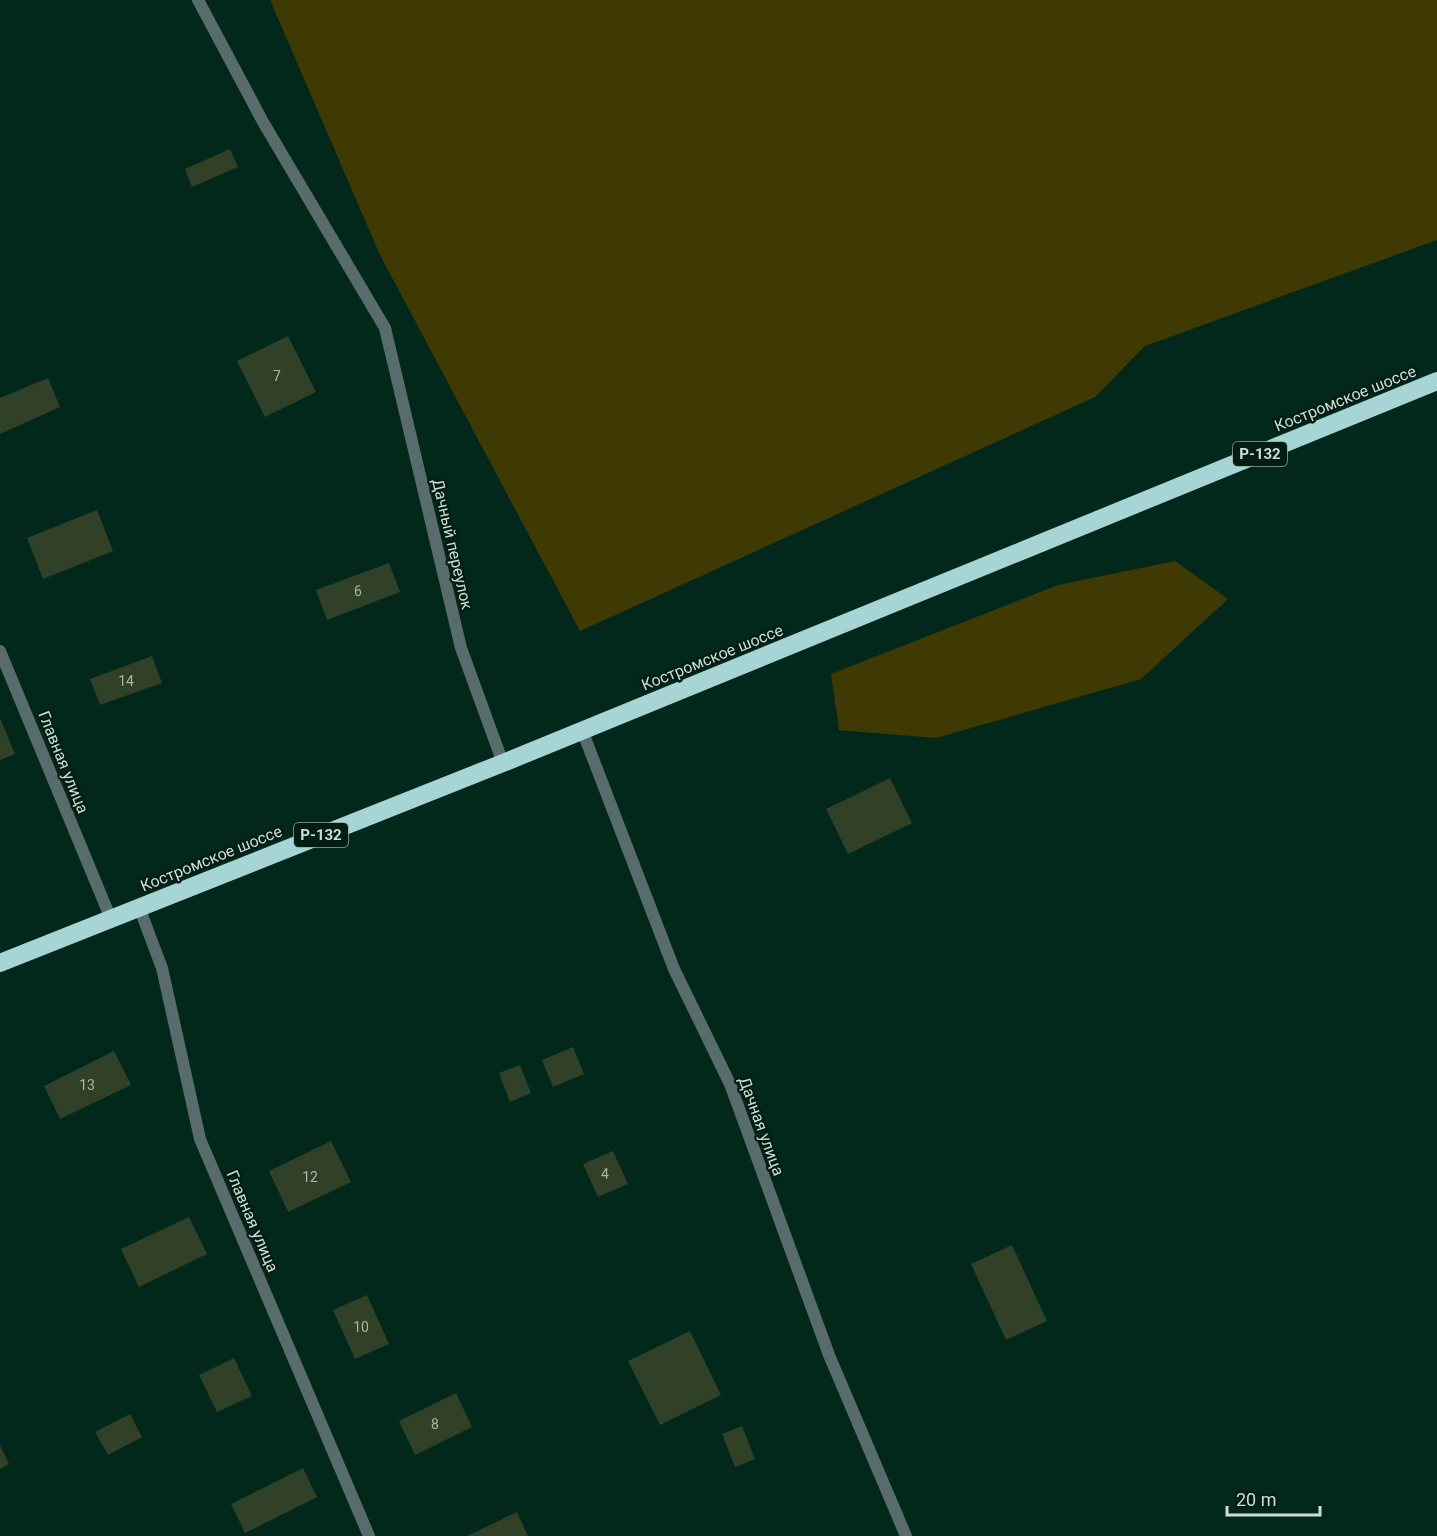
<svg xmlns="http://www.w3.org/2000/svg" width="1437" height="1536" viewBox="0 0 1437 1536" font-family="Roboto,sans-serif">
	<style>
		.green { fill: #3f3a03 }
		.building { fill: #304127 }
		.lines { fill: none; stroke-linecap: round; stroke-linejoin: round }
		.lane { stroke: #596c6c; stroke-width: 12 }
		.street { stroke: #596c6c; stroke-width: 12 }
		.highway { stroke: #a7d5d6; stroke-width: 18 }
		.labels { text-anchor: middle; stroke-width: 4.5; stroke-linejoin: round; paint-order: stroke }
		.number-label { font-size: 14px; fill: #a5b8aa }
		.shield { fill: #031d14; stroke: #90a59c; stroke-width: 1.5 }
		.shield-label { font-size: 15px; font-weight: bold; fill: #ccdfd6 }
		.street-label { font-size: 16px; fill: #ccdfd6; stroke: #031d14 }
	</style>
	<rect width="100%" height="100%" fill="#02281c"/>
	<path class="green" d="M270,0h1167v240l-292,106 -50,51 -515,234 -200,-376z
		M1175,561l53,38 -87,80 -205,59 -97,-8 -8,-56 227,-89z"/>
	<path class="building" d="M230,149l8,18 -46,20 -7,-18z
		M288,336l28,56 -51,25 -28,-56z
		M48,378l12,29 -60,27v-36z
		M97,510l16,41 -70,28 -16,-41z
		M389,563l11,29 -73,28 -11,-30z
		M152,656l10,27 -62,22 -10,-26z
		M0,718l15,36 -15,6z
		M890,778l22,45 -64,31 -22,-45z
		M573,1047l11,27 -31,13 -11,-27z
		M114,1051l17,34 -71,34 -16,-33z
		M520,1065l11,28 -21,9 -11,-29z
		M331,1141l20,41 -63,30 -19,-41z
		M613,1151l15,33 -30,13 -15,-33z
		M189,1217l18,37 -68,33 -18,-38z
		M1012,1245l35,76 -41,19 -35,-76z
		M367,1295l22,49 -34,15 -22,-49z
		M690,1331l31,64 -61,30 -32,-64z
		M234,1358l18,38 -35,16 -18,-37z
		M456,1393l16,34 -57,28 -16,-34z
		M130,1414l12,23 -34,18 -13,-23z
		M742,1426l13,33 -20,8 -13,-33z
		M0,1445l9,19 -9,5z
		M303,1468l14,29 -72,36 -14,-29z
		M517,1512l11,24h-61z"/>
	<g class="lines">
		<path class="lane" d="M198,0l65,122 122,206"/>
		<path class="street" d="M385,328l76,320 42,115
			M0,651l111,268
			M582,730l92,239 56,115 99,271 77,181
			M139,907l23,61 38,171 169,397"/>
		<path class="highway" d="M0,963l503,-200 934,-382"/>
	</g>
	<g class="labels">
		<g class="number-label">
			<text x="277" y="381">7</text>
			<text x="358" y="596">6</text>
			<text x="126" y="686">14</text>
			<text x="87" y="1090">13</text>
			<text x="605" y="1179">4</text>
			<text x="310" y="1182">12</text>
			<text x="361" y="1332">10</text>
			<text x="435" y="1429">8</text>
		</g>
		<g class="shield">
			<rect x="1233" y="442" width="54" height="24" rx="4.5"/>
			<rect x="294" y="823" width="54" height="24" rx="4.5"/>
		</g>
		<g class="shield-label">
			<text x="1260" y="459">Р-132</text>
			<text x="321" y="840">Р-132</text>
		</g>
		<g class="street-label">
			<text transform="translate(1345 398) rotate(-22)" y="6">Костромское шоссе</text>
			<text transform="translate(453 544) rotate(77)" y="6">Дачный переулок</text>
			<text transform="translate(712 657) rotate(-22)" y="6">Костромское шоссе</text>
			<text transform="translate(64 762) rotate(68)" y="6">Главная улица</text>
			<text transform="translate(211 858) rotate(-22)" y="6">Костромское шоссе</text>
			<text transform="translate(762 1126) rotate(70)" y="6">Дачная улица</text>
			<text transform="translate(253 1221) rotate(67)" y="6">Главная улица</text>
		</g>
	</g>
	<path d="M1227 1506v9h93v-9" fill="none" stroke="#ccdfd6" stroke-width="3"/>
	<text x="1236" y="1506" font-size="18" fill="#ccdfd6" stroke="#031d14" stroke-width="4.5" paint-order="stroke">20 m</text>
</svg>
